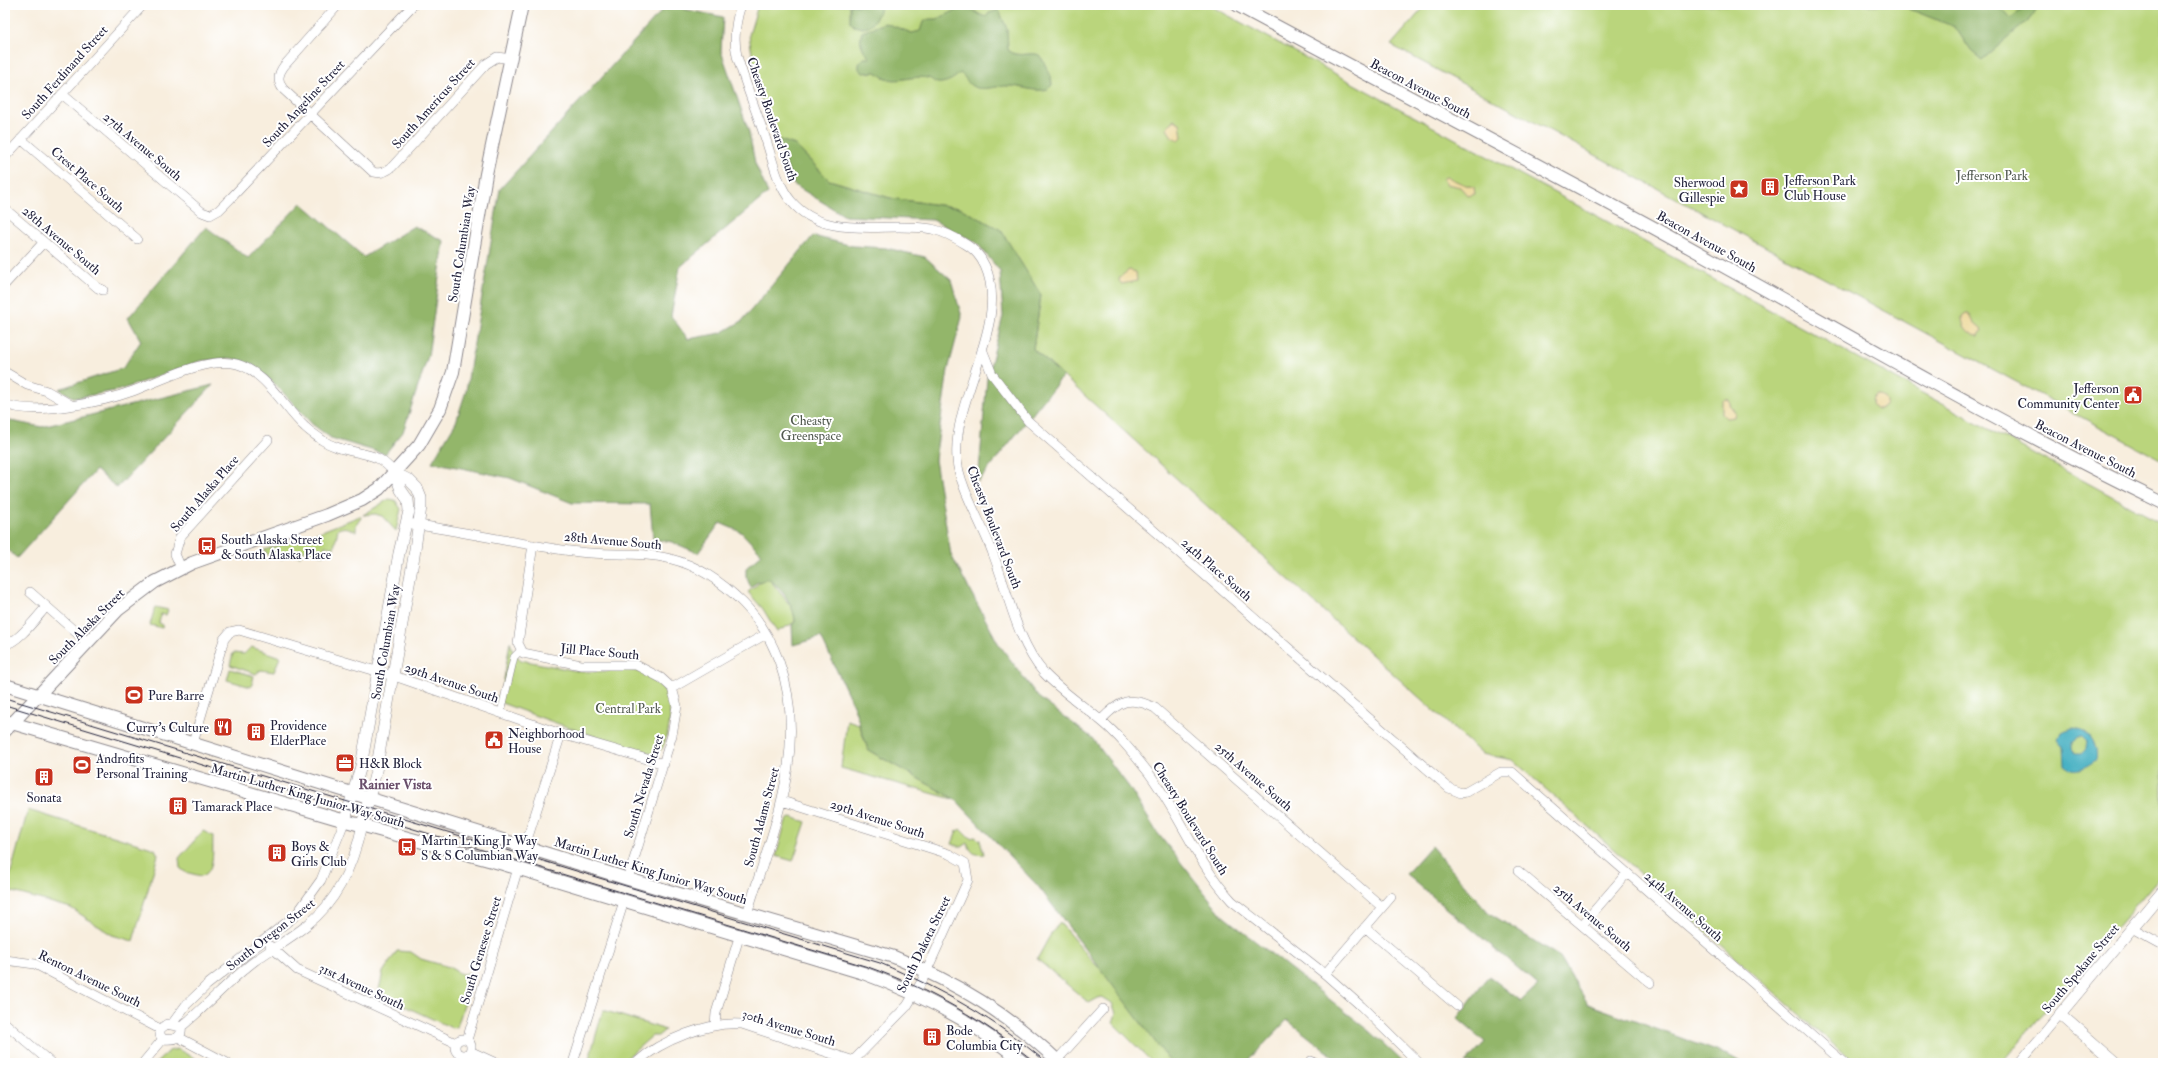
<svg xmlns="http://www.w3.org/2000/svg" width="2168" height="1068" viewBox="0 0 2168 1068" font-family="'IM FELL Double Pica',serif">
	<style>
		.green { fill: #bad57b; stroke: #6e7c5b }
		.forest { fill: #93b66b; stroke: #5a6c53 }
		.sand { fill: #eeda9e; stroke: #887e6c }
		.water { fill: #42afc1; stroke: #32687e; fill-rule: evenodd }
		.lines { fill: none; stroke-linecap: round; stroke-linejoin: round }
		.pedestrian-casing { stroke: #8d888c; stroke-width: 8 }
		.minor-casing { stroke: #8d888c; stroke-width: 10 }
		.tertiary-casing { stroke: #8d888c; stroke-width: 12 }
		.secondary-casing { stroke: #8d888c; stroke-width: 14 }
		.pedestrian { stroke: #fff; stroke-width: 7 }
		.minor { stroke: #fff; stroke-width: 9 }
		.tertiary { stroke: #fff; stroke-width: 11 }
		.secondary { stroke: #fff; stroke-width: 12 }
		.tram { stroke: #22223b; stroke-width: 1 }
		.labels { text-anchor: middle; stroke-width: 4; stroke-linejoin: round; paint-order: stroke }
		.street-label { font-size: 13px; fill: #22223b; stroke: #fff }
		.park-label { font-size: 13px; fill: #50584e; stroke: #fff }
		.poi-label { font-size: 13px; fill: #22223b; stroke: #fff; text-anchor: start }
		.neighbourhood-label { font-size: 14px; font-weight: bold; fill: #694e6a; stroke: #fff }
	</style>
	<rect width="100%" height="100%" fill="#fff"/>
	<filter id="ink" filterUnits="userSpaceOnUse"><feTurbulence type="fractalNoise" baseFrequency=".025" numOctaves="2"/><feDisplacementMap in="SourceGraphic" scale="8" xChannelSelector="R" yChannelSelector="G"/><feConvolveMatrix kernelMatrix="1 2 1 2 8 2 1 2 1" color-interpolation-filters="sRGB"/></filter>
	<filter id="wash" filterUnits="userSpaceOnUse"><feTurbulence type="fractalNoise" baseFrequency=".012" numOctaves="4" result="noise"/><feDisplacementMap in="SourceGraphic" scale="16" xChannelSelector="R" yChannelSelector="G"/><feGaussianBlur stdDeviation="0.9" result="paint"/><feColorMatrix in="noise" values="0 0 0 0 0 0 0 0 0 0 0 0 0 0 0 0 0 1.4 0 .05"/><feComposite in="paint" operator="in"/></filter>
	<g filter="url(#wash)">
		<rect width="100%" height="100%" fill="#f8eede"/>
		<path class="green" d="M758,5h451l954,519v349l-162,190h-147l-341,-303 -31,-6 -449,-405 8,-54 -81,-87 -70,-10 -61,-18 -34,-35 -18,-6 -19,-48 -9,-56z
			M1426,5h737v456l-772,-416z
			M389,499l6,1 6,9 -5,22 -14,-15 -7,-2 -12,1z
			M360,516l1,2 -5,7v7c-6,-4 -11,-6 -18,-3l-4,19 -9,-2 -2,9 -20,-5 -3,6 -14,-4 -4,7 -14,-4 -4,-5 48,-15z
			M764,579l6,1 20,25 4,6 1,11 -18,10 -14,-23 -15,-17z
			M155,607l13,3 -2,5 -5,-1 -2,9 4,2 -1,3 -12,-3z
			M510,642l3,10 8,8 61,12 26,-1 4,-3 14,-1c4,5 11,3 17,5 33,13 31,50 19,77l-9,5c-55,-15 -109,-35 -162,-55l8,-3 3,-5z
			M251,647l29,10 -6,15 -13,-2 -5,4 -26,-9 3,-12 11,1z
			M230,669l24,7 -3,11 -24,-7z
			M847,720l12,4 9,26 88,50 -115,-32z
			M28,810l127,39 3,6 -25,86 -21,-6 -41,-27 -65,-18z
			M791,817l15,5 -13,39 -17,-5 10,-35z
			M961,829l9,9 5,-1 5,3 4,14c-9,2 -14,-2 -16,-11l-6,4 -10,-3 5,-13z
			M203,831l10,5c-1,12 3,37 -12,40l-16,-4 -5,-4 -1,-10z
			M1060,923l33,39 45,43 45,58h-30l-40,-40 3,-10 -4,-10 -8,-5 -4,-1 -11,6 -52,-44c8,-13 12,-25 23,-36z
			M397,951l14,1 10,7 28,8 12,7h13l-17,53 -5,1 -74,-34 5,-22z
			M603,1010l57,18 5,2 -7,6h-6l-31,27h-33z
			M177,1049l27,14h-48l13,-12z"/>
		<path class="forest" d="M667,5h15l1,4 40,8 -2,34 28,81 6,31 13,30 -88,74 -9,49 17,23 33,-6 21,-12 71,-85 40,10 33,2 39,9 26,23 11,37 -14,53 -13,90 16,95 47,88 40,54 54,41 37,49 27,44 67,85 147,115 34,32h-62l-55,-43 -41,43h-75l-133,-177 -82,-86 -88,-50 -14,-43 -33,-70 -28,8 -1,-20 3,-3c0,-15 -14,-35 -27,-43l-12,4 -5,5 -5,-12v-8l16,-14 -21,-22 -21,-9 -22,30 -26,-11 -19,-3 -3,-35 -78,-1 -62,-25 -78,-16 24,-40 10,-31 34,-202z
			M850,5h32c-5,10 -7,21 -19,23l-9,-2 -4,-4z
			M1903,5h96l12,13 17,-13h11l-8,13 -49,42 -11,-9 -16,-24 -46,-18z
			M963,7c10,0 14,8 23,10l3,-4 10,-3 8,19 1,21c11,9 20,1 32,5l11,21 1,9 -4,4c-14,4 -25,-3 -39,-3 -11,-1 -27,6 -37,0 -5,-3 -6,-9 -12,-13 -5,5 -11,9 -19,10 -7,1 -8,-4 -13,-5 -21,-4 -34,10 -52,-6l-13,1 -4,-4v-5l4,-6h7c-7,-8 -12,-15 -8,-26l23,-9 27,10 8,-2 3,-9 6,-3h8z
			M777,139l18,6 34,35 61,18 70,10 41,22 40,65 -8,54 30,27 -85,106 9,-103 16,-63 -3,-45 -24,-29 -43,-22 -88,-4 -52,-32z
			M301,203l63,54 50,-31 30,15 -16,115 -25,76 -18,22 -54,-16 -19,-14 -35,-38 -20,-17 -14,-8 -13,-3 -30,3 -80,29 -45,8 -16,-9 64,-21 18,-27 -13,-23 78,-91 42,31z
			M213,385l-96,103 -21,-18 -79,88 -12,-10v-128l37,7z
			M1431,846l58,67 71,44 28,47 142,52 12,7h-277l20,-21 -28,-24 32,-42 32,25 17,-16 -132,-111z"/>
		<path class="sand" d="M1174,120l6,3 2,14 -3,3 -7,-3 -5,-8 1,-4z
			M1447,176c3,3 22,11 27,11l1,7 -7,2 -8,-9 -14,-3 -3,-5z
			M1129,270l7,2 1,9 -15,3 -3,-3 1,-4z
			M1969,313l5,10 8,7 -3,6c-9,0 -18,-10 -17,-20l4,-3z
			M1872 402a7 7 0 1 1 14 0a7 7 0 1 1-14 0Z
			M1725,399l4,1 2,7 4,5 -1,5 -8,1 -4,-4v-12z"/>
		<path class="water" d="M2072,728c16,0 27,16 24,32 -10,6 -19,15 -31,5l-1,-19 -6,-7 3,-7zM2077,736h5l5,5 -1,8 -4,4h-6l-4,-4v-6z"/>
	</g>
	<g filter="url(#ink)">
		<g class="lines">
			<defs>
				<path id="pedestrian" d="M501,712l13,-55 7,-7"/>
				<path id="minor" d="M338,5l-54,61c-6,8 -7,15 -1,23l90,83c8,2 13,0 19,-5l94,-103 11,-7 14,2
					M741,5c-6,18 -8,33 -4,51 8,27 18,52 27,78 8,22 12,49 27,67 34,41 95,20 141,28 13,3 24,9 35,16 8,5 14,12 18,21 26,57 -33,131 -28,193 1,25 26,67 35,92 16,40 24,89 52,122 16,17 37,31 55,46 19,15 34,34 49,53 31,41 49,91 84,129l93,73 36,32 58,57
					M62,94l140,118 8,3 9,-5 12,-12 182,-193
					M21,139l116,100
					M5,157l138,-152
					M5,209l93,79 5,2
					M5,284l38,-41
					M982,349l10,25 36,47 421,367 12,5 5,-1 35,-20h11l332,291
					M5,372l22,13 20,6 24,14
					M5,404c29,12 98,-2 128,-13 27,-10 74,-35 104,-27 29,8 47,44 68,63 5,5 12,9 17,13 16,11 37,11 55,18 7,3 13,10 18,15
					M407,523c58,9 115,22 172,29 31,4 62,-1 92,7 29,7 52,24 72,44 16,16 28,37 36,58 31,87 -7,170 -32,253
					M533,545l-15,98 5,10 58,12h55l25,13 11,10
					M181,568l-6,-14 5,-17 88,-97
					M30,592l57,50
					M5,644c12,0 32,-27 41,-37
					M1101,720c18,-19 29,-25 54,-12l227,199
					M193,743l31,-104 6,-7 9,-2 164,49 158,55 103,30
					M782,801l167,53 16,9 3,17 -46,101 -15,25 -56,57
					M525,846l36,-112
					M1518,871l132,112
					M628,879l44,-144 5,-29 -5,-18 94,-54
					M1582,925l45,-52
					M1365,927l92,79
					M2132,928l31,17
					M270,946l27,24 159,73
					M5,960l30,4 125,65
					M1325,974l66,-77
					M5,1023l46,40
					M167,1024l14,3c2,12 -8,13 -18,12l-3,-4v-6z
					M172,1024l14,-19 21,-20 89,-70 25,-35 24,-60
					M715,1025l1,-12 24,-79
					M181,1027c26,-21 48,-47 75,-67 17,-12 35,-22 51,-35 31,-24 47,-62 55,-100
					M178,1037l49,26
					M455 1047a8 8 0 1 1 16 0a8 8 0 1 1-16 0Z
					M467,1040l51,-172
					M470,1051l26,12
					M1057,1060l46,-51
					M1311,1061l3,2
					M143,1063l20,-24
					M573,1063l51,-162
					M636,1063c25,-23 74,-42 106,-39l112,37
					M2019,1063l41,-49"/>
				<path id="tertiary" d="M345,820l16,-54 38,-213 10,-42 -1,-11 -7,-10 -6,-17
					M362,825l14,-54 38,-215 7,-49v-9l-4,-10 -8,-8 -14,-7
					M2116,1063l-56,-49 103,-123"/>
				<path id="secondary" d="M1237,5c139,75 280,148 419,224 168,92 334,190 507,274
					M5,685l623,194 266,78c65,27 114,57 166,106
					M5,721l330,97 168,46 360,109c58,21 113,50 161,90
					M5,731l113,-121 37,-28 37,-19 135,-48 35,-15 17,-11 40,-44 21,-36 13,-37 33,-198 36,-169"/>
			</defs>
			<use href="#pedestrian" class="pedestrian-casing"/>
			<use href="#minor" class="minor-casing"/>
			<use href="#tertiary" class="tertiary-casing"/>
			<use href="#secondary" class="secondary-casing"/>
			<use href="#pedestrian" class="pedestrian"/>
			<use href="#minor" class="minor"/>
			<use href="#tertiary" class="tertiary"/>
			<use href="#secondary" class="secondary"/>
			<path class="tram" d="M5,698l875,265c61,26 117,57 167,100
				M5,705l863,262c62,22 117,54 168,96"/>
		</g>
	</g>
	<defs>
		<symbol id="building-square" viewBox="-11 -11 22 22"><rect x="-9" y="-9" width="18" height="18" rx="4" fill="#c8321e" stroke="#fff"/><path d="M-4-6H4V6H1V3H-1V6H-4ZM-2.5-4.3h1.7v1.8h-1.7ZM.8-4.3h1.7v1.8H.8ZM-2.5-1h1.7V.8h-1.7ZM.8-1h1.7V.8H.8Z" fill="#fff"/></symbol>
		<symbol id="sight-square" viewBox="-11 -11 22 22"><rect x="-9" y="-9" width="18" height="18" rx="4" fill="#c8321e" stroke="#fff"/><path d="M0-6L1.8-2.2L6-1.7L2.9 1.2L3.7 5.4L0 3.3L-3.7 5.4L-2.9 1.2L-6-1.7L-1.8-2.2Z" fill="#fff"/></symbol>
		<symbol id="civic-square" viewBox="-11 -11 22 22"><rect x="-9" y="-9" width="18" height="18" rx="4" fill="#c8321e" stroke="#fff"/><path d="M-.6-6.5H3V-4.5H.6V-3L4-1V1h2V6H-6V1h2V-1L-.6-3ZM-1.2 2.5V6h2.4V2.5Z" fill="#fff"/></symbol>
		<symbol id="bus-square" viewBox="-11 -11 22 22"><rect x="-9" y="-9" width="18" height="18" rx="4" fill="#c8321e" stroke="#fff"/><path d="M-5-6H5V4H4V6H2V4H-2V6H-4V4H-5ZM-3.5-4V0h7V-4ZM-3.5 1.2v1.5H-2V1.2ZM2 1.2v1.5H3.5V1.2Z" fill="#fff"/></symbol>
		<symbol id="stadium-square" viewBox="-11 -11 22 22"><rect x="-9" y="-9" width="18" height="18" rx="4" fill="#c8321e" stroke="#fff"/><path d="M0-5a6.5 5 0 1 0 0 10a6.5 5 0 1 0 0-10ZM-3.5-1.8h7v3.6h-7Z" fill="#fff"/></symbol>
		<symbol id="restaurant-square" viewBox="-11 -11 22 22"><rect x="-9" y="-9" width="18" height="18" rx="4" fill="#c8321e" stroke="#fff"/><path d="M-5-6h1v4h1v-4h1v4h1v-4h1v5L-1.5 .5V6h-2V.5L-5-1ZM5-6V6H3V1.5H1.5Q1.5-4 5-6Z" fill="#fff"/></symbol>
		<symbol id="office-square" viewBox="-11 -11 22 22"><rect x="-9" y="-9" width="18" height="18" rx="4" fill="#c8321e" stroke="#fff"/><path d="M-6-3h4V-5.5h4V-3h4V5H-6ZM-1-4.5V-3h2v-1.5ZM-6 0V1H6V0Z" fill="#fff"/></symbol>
	</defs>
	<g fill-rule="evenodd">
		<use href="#building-square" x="1759" y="176" width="22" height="22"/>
		<use href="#sight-square" x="1728" y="178" width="22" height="22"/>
		<use href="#civic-square" x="2122" y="384" width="22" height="22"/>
		<use href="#bus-square" x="196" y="535" width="22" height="22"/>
		<use href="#stadium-square" x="123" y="684" width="22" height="22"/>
		<use href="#restaurant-square" x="212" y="716" width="22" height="22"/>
		<use href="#building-square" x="245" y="721" width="22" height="22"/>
		<use href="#civic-square" x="483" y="729" width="22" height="22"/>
		<use href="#office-square" x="334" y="752" width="22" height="22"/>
		<use href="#stadium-square" x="71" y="754" width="22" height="22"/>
		<use href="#building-square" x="33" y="766" width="22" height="22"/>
		<use href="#building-square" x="167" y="795" width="22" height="22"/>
		<use href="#bus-square" x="396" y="836" width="22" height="22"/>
		<use href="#building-square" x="266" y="842" width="22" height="22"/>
		<use href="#building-square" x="921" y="1026" width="22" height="22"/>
	</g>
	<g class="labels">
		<g class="street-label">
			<text transform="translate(64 72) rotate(-48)" y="5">South Ferdinand Street</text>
			<text transform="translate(1421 88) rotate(28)" y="5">Beacon Avenue South</text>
			<text transform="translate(303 103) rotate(-47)" y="5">South Angeline Street</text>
			<text transform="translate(433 103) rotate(-48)" y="5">South Americus Street</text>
			<text transform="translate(773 119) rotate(71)" y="5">Cheasty Boulevard South</text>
			<text transform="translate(143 146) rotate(40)" y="5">27th Avenue South</text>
			<text transform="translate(88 179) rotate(41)" y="5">Crest Place South</text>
			<text transform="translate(62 240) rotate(40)" y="5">28th Avenue South</text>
			<text transform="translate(1707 241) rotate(29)" y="5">Beacon Avenue South</text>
			<text transform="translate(461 244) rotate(-81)" y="5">South Columbian Way</text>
			<text transform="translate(2086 448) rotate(27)" y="5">Beacon Avenue South</text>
			<text transform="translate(204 493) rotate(-49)" y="5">South Alaska Place</text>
			<text transform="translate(995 527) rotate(69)" y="5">Cheasty Boulevard South</text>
			<text transform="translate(613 540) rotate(5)" y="5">28th Avenue South</text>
			<text transform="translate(1217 569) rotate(41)" y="5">24th Place South</text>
			<text transform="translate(86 626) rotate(-45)" y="5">South Alaska Street</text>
			<text transform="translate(385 642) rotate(-80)" y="5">South Columbian Way</text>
			<text transform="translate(600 651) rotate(5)" y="5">Jill Place South</text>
			<text transform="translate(452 682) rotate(19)" y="5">29th Avenue South</text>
			<text transform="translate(1254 776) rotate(41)" y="5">25th Avenue South</text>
			<text transform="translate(643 786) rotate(-73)" y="5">South Nevada Street</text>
			<text transform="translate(308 795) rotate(16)" y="5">Martin Luther King Junior Way South</text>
			<text transform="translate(761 817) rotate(-75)" y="5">South Adams Street</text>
			<text transform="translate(878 818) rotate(18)" y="5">29th Avenue South</text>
			<text transform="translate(1191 818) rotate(58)" y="5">Cheasty Boulevard South</text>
			<text transform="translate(651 870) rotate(17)" y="5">Martin Luther King Junior Way South</text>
			<text transform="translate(1684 906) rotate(41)" y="5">24th Avenue South</text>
			<text transform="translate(1593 917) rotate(40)" y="5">25th Avenue South</text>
			<text transform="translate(270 934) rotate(-38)" y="5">South Oregon Street</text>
			<text transform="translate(923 944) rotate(-64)" y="5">South Dakota Street</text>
			<text transform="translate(480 950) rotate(-73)" y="5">South Genesee Street</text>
			<text transform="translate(2080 968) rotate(-50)" y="5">South Spokane Street</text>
			<text transform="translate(90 978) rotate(26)" y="5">Renton Avenue South</text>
			<text transform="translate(362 986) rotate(25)" y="5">31st Avenue South</text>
			<text transform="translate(789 1027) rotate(17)" y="5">30th Avenue South</text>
		</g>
		<g class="park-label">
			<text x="1992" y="180">Jefferson Park</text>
			<text x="811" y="425">Cheasty<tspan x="811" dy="15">Greenspace</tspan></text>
			<text x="628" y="713">Central Park</text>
		</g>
		<g class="poi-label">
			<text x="1784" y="185">Jefferson Park<tspan x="1784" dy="15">Club House</tspan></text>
			<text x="1725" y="187" text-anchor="end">Sherwood<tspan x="1725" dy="15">Gillespie</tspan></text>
			<text x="2119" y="393" text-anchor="end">Jefferson<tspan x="2119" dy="15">Community Center</tspan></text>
			<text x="221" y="544">South Alaska Street<tspan x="221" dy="15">&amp; South Alaska Place</tspan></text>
			<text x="148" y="700">Pure Barre</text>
			<text x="270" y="730">Providence<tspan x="270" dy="15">ElderPlace</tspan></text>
			<text x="209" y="732" text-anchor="end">Curry's Culture</text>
			<text x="508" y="738">Neighborhood<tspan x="508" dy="15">House</tspan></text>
			<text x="96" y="763">Androfits<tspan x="96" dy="15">Personal Training</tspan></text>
			<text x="359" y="768">H&amp;R Block</text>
			<text x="44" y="802" text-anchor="middle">Sonata</text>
			<text x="192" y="811">Tamarack Place</text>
			<text x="421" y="845">Martin L King Jr Way<tspan x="421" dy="15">S &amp; S Columbian Way</tspan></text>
			<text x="291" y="851">Boys &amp;<tspan x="291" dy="15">Girls Club</tspan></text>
			<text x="946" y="1035">Bode<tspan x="946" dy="15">Columbia City</tspan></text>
		</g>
		<g class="neighbourhood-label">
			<text x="395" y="789">Rainier Vista</text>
		</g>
	</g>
	<rect width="2168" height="1068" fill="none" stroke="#fff" stroke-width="20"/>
</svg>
